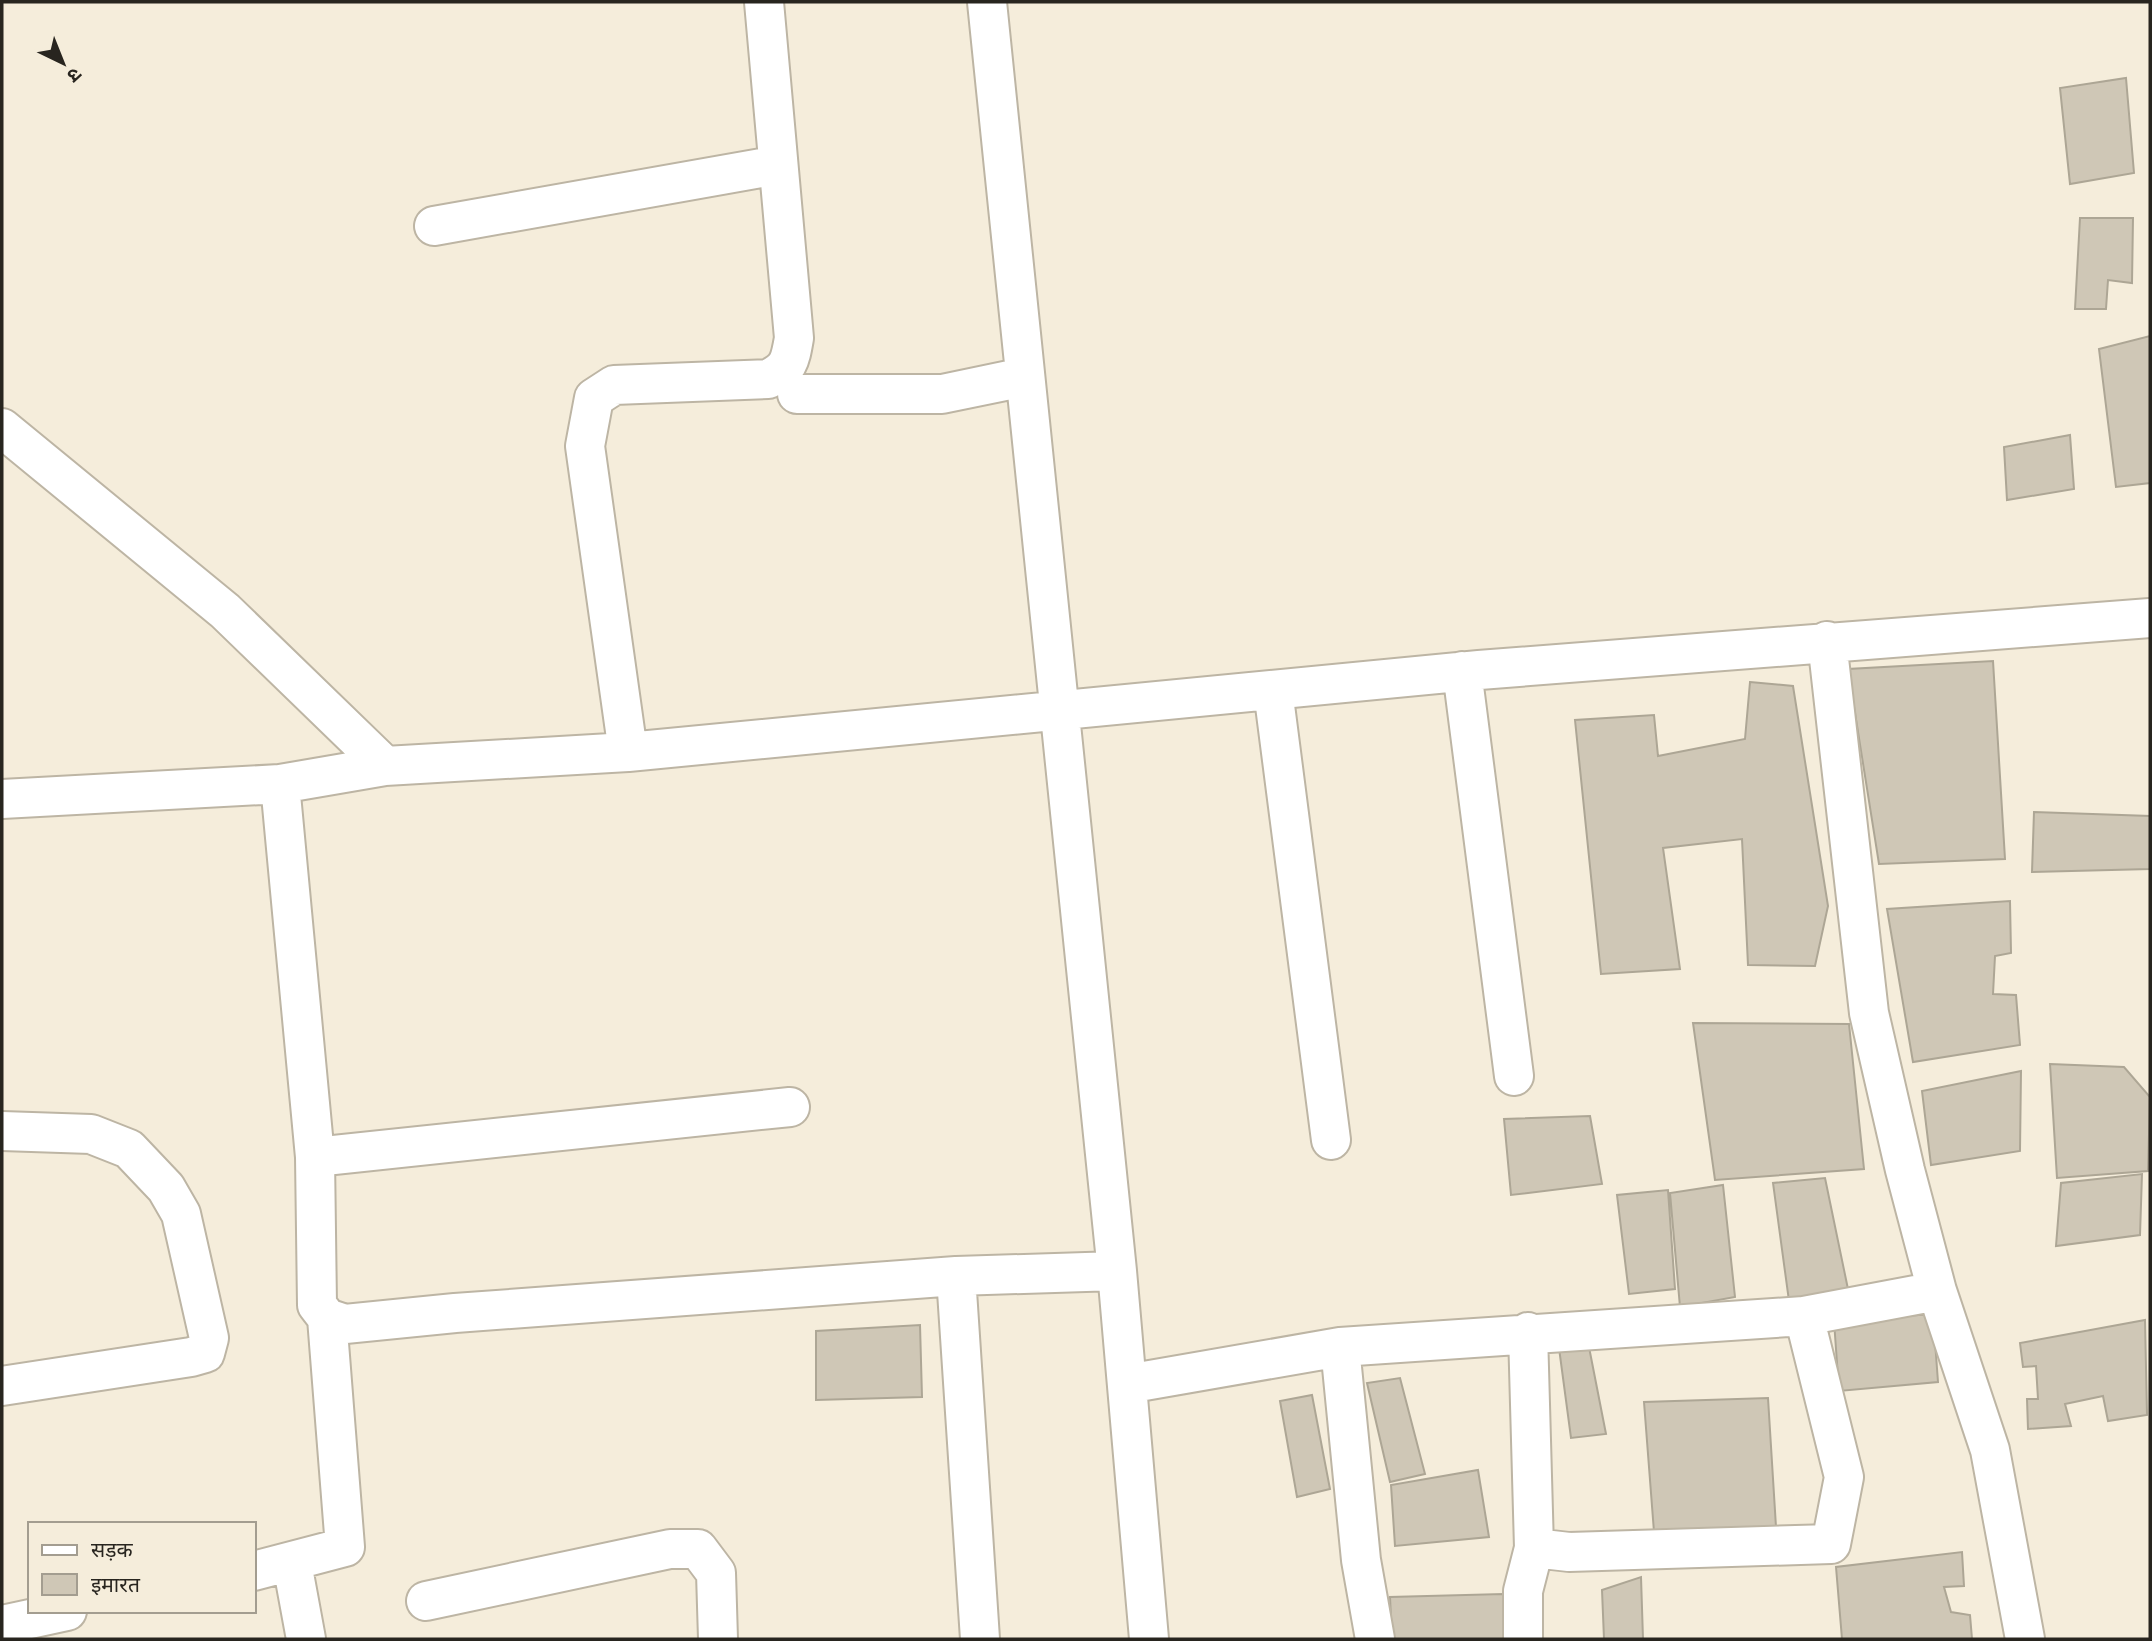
<svg xmlns="http://www.w3.org/2000/svg" width="2152" height="1641" viewBox="0 0 2152 1641" font-family="'Open Sans','Noto Sans Devanagari',sans-serif">
	<style>
		.building { fill: #cfc7b6; stroke: #ada695; stroke-width: 2 }
		.lines { fill: none; stroke-linecap: round; stroke-linejoin: round }
		.minor-casing { stroke: #bdb5a4; stroke-width: 42 }
		.minor { stroke: #fff; stroke-width: 38 }
	</style>
	<rect width="100%" height="100%" fill="#f5eddb"/>
	<path class="building" d="M2126,78l8,95 -64,11 -10,-96z
		M2080,218h53l-1,65 -24,-3 -2,29h-31z
		M2150,336v147l-34,4 -17,-138z
		M2070,435l4,54 -67,11 -3,-53z
		M1993,661l12,198 -126,5 -31,-195z
		M1750,682l43,4 35,220 -13,60 -67,-1 -6,-126 -79,9 17,121 -79,5 -26,-254 79,-5 4,41 87,-17z
		M2034,812l116,4v53l-118,3z
		M2010,901l1,52 -16,3 -2,38 23,1 4,50 -107,17 -26,-153z
		M1693,1023l156,1 15,145 -149,11z
		M2050,1064l74,3 26,30 -2,74 -91,7z
		M2021,1071l-1,80 -89,14 -9,-74z
		M1590,1116l12,68 -91,11 -7,-76z
		M2142,1174l-2,61 -84,11 5,-63z
		M1825,1178l24,116 -60,7 -16,-118z
		M1723,1185l12,112 -55,10 -10,-114z
		M1668,1190l7,99 -46,5 -12,-99z
		M1933,1314l5,68 -99,9 -5,-70z
		M2145,1320l2,95 -39,6 -5,-25 -38,8 6,22 -43,3 -1,-30h11l-2,-33 -13,1 -3,-24z
		M920,1325l2,72 -106,3v-69z
		M1588,1342l18,92 -35,4 -12,-90z
		M1400,1378l25,96 -35,8 -23,-99z
		M1312,1395l18,94 -33,8 -17,-96z
		M1768,1398l8,129 -122,5 -10,-130z
		M1478,1470l11,67 -94,9 -4,-61z
		M1962,1552l2,34 -20,1 7,25 19,3 2,24h-130l-6,-72z
		M1641,1577l2,62h-39l-2,-49z
		M1503,1594l1,45h-112l-2,-42z"/>
	<g class="lines">
		<defs>
			<path id="minor" d="M987,2l130,1269
				M434,226l344,-61
				M797,394h145l82,-17
				M2,428l223,183 160,155
				M1827,641l42,372 36,157 32,121 53,159 35,189
				M1462,671l52,405
				M1273,690l58,450
				M628,752l-43,-306 9,-48 20,-13 154,-6c21,-10 22,-18 26,-41l-30,-336
				M280,784l35,373 2,148 10,13 18,6 110,-11 501,-37 161,-5 32,368
				M2,799l278,-15 105,-18 243,-14 851,-82 671,-52
				M2,1131l89,3 38,15 37,39 15,26 28,124 -4,15 -14,4 -189,29
				M315,1157l475,-50
				M956,1276l24,363
				M1528,1332l6,216
				M1340,1347l21,213 14,79
				M1127,1384l213,-37 464,-31 133,-25
				M292,1563l14,76
				M254,1571l91,-24 -18,-229
				M426,1601l244,-52h28l18,24 2,66
				M2,1625l65,-14
				M1523,1639v-48l11,-43 35,4 262,-8 13,-67 -40,-161"/>
		</defs>
		<use href="#minor" class="minor-casing"/>
		<use href="#minor" class="minor"/>
	</g>
	<rect width="2152" height="1641" fill="none" stroke="#28251f" stroke-width="7"/>
	<rect x="28" y="1522" width="228" height="91" fill="#f5eddb" stroke="#a39d90" stroke-width="2"/>
	<rect x="42" y="1545" width="35" height="10" fill="#ffffff" stroke="#a39d90" stroke-width="2"/>
	<text x="91" y="1557" font-size="21" fill="#28251f">सड़क</text>
	<rect x="42" y="1574" width="35" height="21" fill="#cfc7b6" stroke="#a39d90" stroke-width="2"/>
	<text x="91" y="1592" font-size="21" fill="#28251f">इमारत</text>
	<g transform="translate(63 63) rotate(137)" stroke="#f5eddb" stroke-width="5" paint-order="stroke">
	<path d="M0-5L12 26L0 18L-12 26Z" fill="#28251f"/>
	<text y="-10" font-size="19" font-weight="bold" text-anchor="middle" fill="#28251f">उ</text>
	</g>
</svg>
